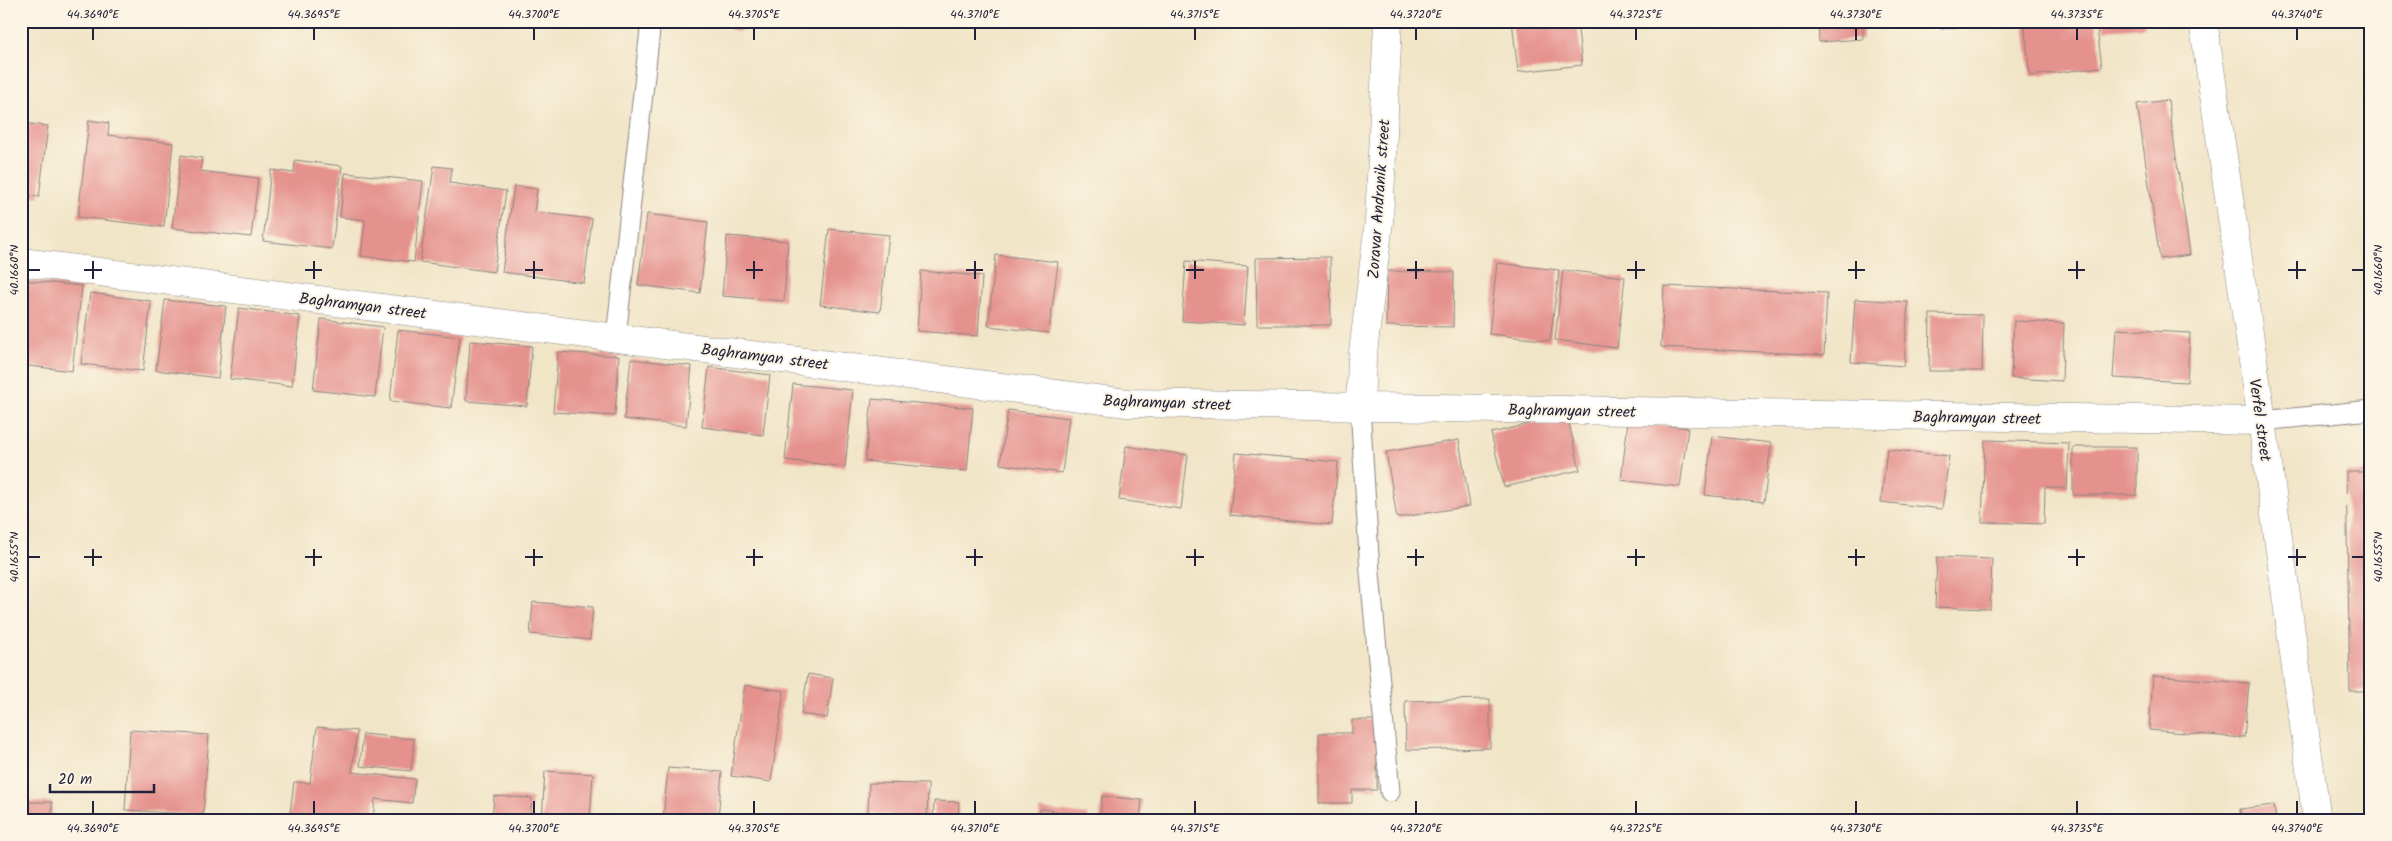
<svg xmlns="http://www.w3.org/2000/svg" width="2392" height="841" viewBox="0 0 2392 841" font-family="Kalam,sans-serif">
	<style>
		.building { fill: #e5918d }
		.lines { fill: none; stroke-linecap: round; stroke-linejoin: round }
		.lane-casing { stroke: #8a8481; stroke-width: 21 }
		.street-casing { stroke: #8a8481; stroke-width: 29 }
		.secondary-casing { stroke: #8a8481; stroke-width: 29 }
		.lane { stroke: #fff; stroke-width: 19 }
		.street { stroke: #fff; stroke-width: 28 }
		.secondary { stroke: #fff; stroke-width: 28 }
		.ticks { fill: none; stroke: #22223b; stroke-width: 2 }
		.labels { text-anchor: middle; stroke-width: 4; stroke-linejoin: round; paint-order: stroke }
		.street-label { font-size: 16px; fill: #22223b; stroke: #fcf5e5 }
		.neatline { fill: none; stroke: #22223b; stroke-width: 2 }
		.ticks-label { font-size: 12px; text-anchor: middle; fill: #22223b }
	</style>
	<rect width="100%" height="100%" fill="#fcf5e5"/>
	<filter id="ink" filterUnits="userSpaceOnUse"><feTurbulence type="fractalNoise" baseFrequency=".02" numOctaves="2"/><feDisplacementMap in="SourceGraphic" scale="10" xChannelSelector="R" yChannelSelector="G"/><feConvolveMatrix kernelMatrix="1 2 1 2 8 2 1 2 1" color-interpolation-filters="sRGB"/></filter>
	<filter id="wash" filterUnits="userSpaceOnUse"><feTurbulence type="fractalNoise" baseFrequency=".0096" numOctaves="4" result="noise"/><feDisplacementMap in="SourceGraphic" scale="20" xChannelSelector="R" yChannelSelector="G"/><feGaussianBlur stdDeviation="1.12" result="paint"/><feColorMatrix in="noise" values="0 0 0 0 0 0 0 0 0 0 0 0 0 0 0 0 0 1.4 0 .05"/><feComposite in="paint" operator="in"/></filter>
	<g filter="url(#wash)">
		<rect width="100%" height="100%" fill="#f1e5c7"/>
		<g id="blocks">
			<path class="building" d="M733,21h52v1l-50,10z
				M1512,21h65l5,44 -64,7z
				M1745,21h44v2l-43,4z
				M1818,21h45v18l-44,3z
				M1940,21h51v3l-50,5z
				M2024,21h72l6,46 -72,9z
				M2104,21h40l1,6 -40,3z
				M2168,100l22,155 -30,4 -23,-155z
				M89,120l20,3 -1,12 65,8 -9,84 -86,-10z
				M21,123l27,3 -9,71 -18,-2z
				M181,155l21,3 -2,13 58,7 -7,59 -79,-9z
				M295,160l47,6 -10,83 -69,-8 8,-71 23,3z
				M434,166l18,2 -2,15 56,8 -12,81 -74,-10z
				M345,173l78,8 -9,81 -53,-6 4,-36 -25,-3z
				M514,186l23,3 -3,23 58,7 -8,64 -82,-11z
				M647,214l61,8 -8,71 -62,-8z
				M829,229l60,6 -9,77 -60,-7z
				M727,236l61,5 -4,60 -62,-5z
				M996,255l62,7 -9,71 -61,-7z
				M1330,257l1,68h-74l-1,-67z
				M1186,261l62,5 -4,59 -62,-4z
				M1497,263l62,7 -9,71 -61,-7z
				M1563,270l62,7 -8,71 -62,-8z
				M921,271l61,5 -4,60 -61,-5z
				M1387,271l67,1 -1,55 -67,-1z
				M21,280l61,6 -10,85 -51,-6z
				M1664,286l163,7 -3,62 -163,-8z
				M90,293l61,8 -8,70 -62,-7z
				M1855,299l53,3 -4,64 -53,-4z
				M165,300l61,6 -8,72 -62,-8z
				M239,308l61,8 -8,70 -62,-7z
				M1930,314l53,1 -1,56h-53z
				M321,319l62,8 -8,70 -62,-7z
				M2014,321l50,2 -2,58 -51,-3z
				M2116,329l74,4 -3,49 -74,-4z
				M398,330l62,7 -9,71 -61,-7z
				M470,341l62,5 -5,60 -61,-5z
				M558,352l61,4 -4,60 -62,-4z
				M631,359l61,7 -6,60 -62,-7z
				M709,367l61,8 -7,60 -61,-8z
				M793,384l60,6 -8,77 -60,-7z
				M872,399l101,9 -6,63 -102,-10z
				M1008,410l61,8 -7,55 -62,-9z
				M1567,415l13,55 -76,17 -13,-54z
				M1628,421l60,7 -8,59 -59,-7z
				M1712,436l59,7 -7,59 -59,-7z
				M1459,440l11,66 -73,12 -11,-66z
				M1985,440l84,3 -2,46 -22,-2 -1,37 -62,-2z
				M1126,446l62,9 -7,54 -62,-9z
				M2073,447h64v48h-64z
				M1887,449l62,7 -7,53 -61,-7z
				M1236,453l102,9 -6,63 -102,-10z
				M2346,472h25v219h-21z
				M1937,557l55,2 -2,50 -55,-2z
				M533,602l60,5 -3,33 -60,-6z
				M808,674l25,4 -6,40 -26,-4z
				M2153,676l96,7 -5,55 -95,-8z
				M745,685l39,6 -13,91 -40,-6z
				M1490,699v49l-84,2 -1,-49z
				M1352,720h25v70h-25v13h-33v-70h33z
				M317,727l40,4 -5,41 63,7 -3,24 -37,-4 -2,21h-84l5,-38 16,1z
				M130,730l79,5 -6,80 -78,-5z
				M363,734l51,5 -3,32 -51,-5z
				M668,768l54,4 -4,48h-55z
				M545,771l48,3 -3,46h-48z
				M869,783l59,1 -1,36h-36v-5l-23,-1z
				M494,796l38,2 -2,22h-38z
				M1102,796l40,4 -2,20h-40z
				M934,801l25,1 -1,18h-25z
				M21,802h31v18h-31z
				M2274,805l2,15h-35l-1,-11z
				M1040,809l48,6v5h-49z"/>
		</g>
	</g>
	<g filter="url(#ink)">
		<use href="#blocks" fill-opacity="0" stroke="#8a8481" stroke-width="1"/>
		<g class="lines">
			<defs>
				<path id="lane" d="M616,337l35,-316
					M1360,406l10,167 20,219
					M2262,421l109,-11"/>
				<path id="street" d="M21,262l1106,141 1135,18
					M1360,406l2,-45 17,-139 9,-201"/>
				<path id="secondary" d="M2203,21l59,400 55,399"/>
			</defs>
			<use href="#lane" class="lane-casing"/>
			<use href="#street" class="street-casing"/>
			<use href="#secondary" class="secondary-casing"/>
			<use href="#lane" class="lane"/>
			<use href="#street" class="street"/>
			<use href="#secondary" class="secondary"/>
		</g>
	</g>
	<path class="ticks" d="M93,28v12M314,28v12M534,28v12M754,28v12M975,28v12M1195,28v12M1416,28v12M1636,28v12M1856,28v12M2077,28v12M2297,28v12M93,261v18M314,261v18M534,261v18M754,261v18M975,261v18M1195,261v18M1416,261v18M1636,261v18M1856,261v18M2077,261v18M2297,261v18M28,270h12M84,270h18M305,270h17M525,270h18M746,270h17M966,270h17M1186,270h18M1407,270h17M1627,270h18M1848,270h17M2068,270h17M2288,270h18M2352,270h12M93,549v17M314,549v17M534,549v17M754,549v17M975,549v17M1195,549v17M1416,549v17M1636,549v17M1856,549v17M2077,549v17M2297,549v17M28,557h12M84,557h18M305,557h17M525,557h18M746,557h17M966,557h17M1186,557h18M1407,557h17M1627,557h18M1848,557h17M2068,557h17M2288,557h18M2352,557h12M93,801v13M314,801v13M534,801v13M754,801v13M975,801v13M1195,801v13M1416,801v13M1636,801v13M1856,801v13M2077,801v13M2297,801v13"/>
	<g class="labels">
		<g class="street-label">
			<text transform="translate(1378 199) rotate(-86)" y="6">Zoravar Andranik street</text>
			<text transform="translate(363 305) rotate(7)" y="6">Baghramyan street</text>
			<text transform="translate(765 356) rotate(7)" y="6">Baghramyan street</text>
			<text transform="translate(1167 402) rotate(2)" y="6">Baghramyan street</text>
			<text transform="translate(1572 410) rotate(1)" y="6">Baghramyan street</text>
			<text transform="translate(1977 417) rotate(1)" y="6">Baghramyan street</text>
			<text transform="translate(2261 420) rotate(82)" y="6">Verfel street</text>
		</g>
	</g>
	<rect width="2392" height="841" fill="none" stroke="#fcf5e5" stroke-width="55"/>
	<path d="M50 784v8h104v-8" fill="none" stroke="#22223b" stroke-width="2.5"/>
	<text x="58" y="784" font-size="15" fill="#22223b" stroke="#fcf5e5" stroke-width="4" paint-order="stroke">20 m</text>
	<rect x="28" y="28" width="2336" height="786" class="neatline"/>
	<g class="ticks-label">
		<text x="93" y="18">44.3690°E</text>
		<text x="314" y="18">44.3695°E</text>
		<text x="534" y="18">44.3700°E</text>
		<text x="754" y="18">44.3705°E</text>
		<text x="975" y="18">44.3710°E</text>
		<text x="1195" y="18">44.3715°E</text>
		<text x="1416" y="18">44.3720°E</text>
		<text x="1636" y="18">44.3725°E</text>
		<text x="1856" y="18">44.3730°E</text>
		<text x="2077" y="18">44.3735°E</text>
		<text x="2297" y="18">44.3740°E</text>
		<text transform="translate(14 270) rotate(-90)" y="4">40.1660°N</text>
		<text transform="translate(2378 270) rotate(-90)" y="4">40.1660°N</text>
		<text transform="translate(14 557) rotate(-90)" y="4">40.1655°N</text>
		<text transform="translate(2378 557) rotate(-90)" y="4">40.1655°N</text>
		<text x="93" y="832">44.3690°E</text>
		<text x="314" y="832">44.3695°E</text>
		<text x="534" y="832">44.3700°E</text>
		<text x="754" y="832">44.3705°E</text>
		<text x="975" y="832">44.3710°E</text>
		<text x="1195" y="832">44.3715°E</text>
		<text x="1416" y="832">44.3720°E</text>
		<text x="1636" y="832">44.3725°E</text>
		<text x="1856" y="832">44.3730°E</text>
		<text x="2077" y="832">44.3735°E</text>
		<text x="2297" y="832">44.3740°E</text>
	</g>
</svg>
